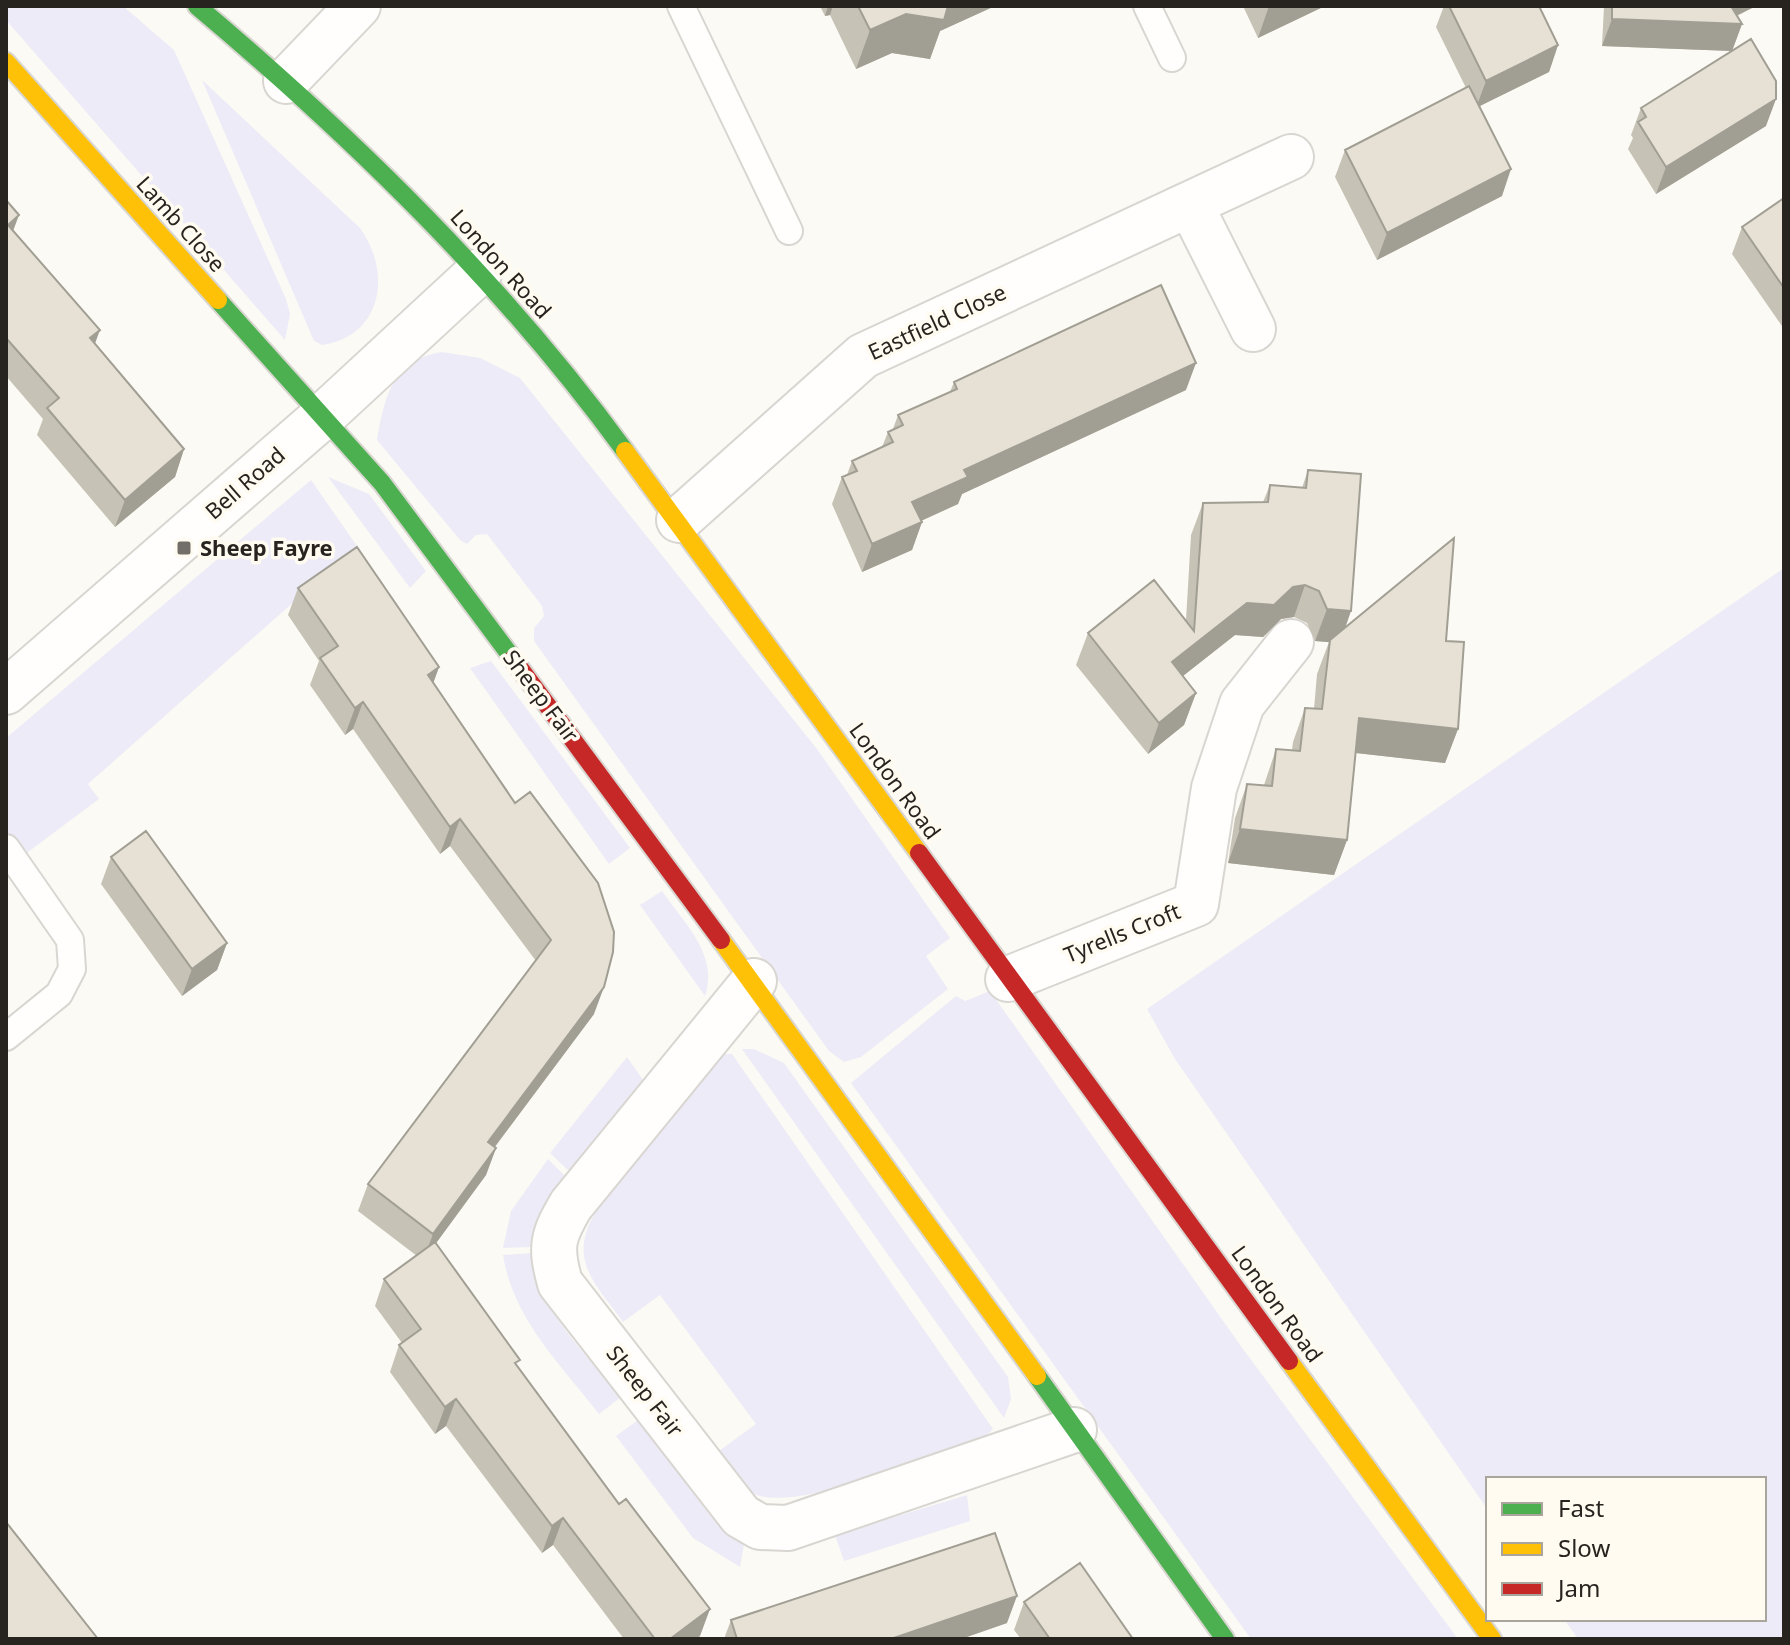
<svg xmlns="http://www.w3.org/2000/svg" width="1790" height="1645" viewBox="0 0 1790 1645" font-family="'Noto Sans',sans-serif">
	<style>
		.green { fill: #edebf7 }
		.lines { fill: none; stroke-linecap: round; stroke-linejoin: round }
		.lane-casing { stroke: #d9d6d1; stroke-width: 30 }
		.street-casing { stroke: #d9d6d1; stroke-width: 48 }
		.fast-casing { stroke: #d9d6d1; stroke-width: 22 }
		.slow-casing { stroke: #d9d6d1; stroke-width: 22 }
		.jam-casing { stroke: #d9d6d1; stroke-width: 22 }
		.lane { stroke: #fffefd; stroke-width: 26 }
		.street { stroke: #fffefd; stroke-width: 44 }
		.fast { stroke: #4caf50; stroke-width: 18 }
		.slow { stroke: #ffc107; stroke-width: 18 }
		.jam { stroke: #c62828; stroke-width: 18 }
		.wall { fill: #c6c2b6 }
		.shaded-wall { fill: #a19e94 }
		.building { fill: #e6e1d4; stroke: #a19e94; stroke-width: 2 }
		.poi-dot { fill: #726f6a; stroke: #fffbf1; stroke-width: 3 }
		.labels { text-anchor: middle; stroke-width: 7; stroke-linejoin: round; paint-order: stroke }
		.street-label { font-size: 22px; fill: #27241f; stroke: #fffbf1 }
		.poi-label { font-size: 22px; font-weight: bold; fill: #27241f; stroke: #fffbf1; text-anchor: start }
	</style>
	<rect width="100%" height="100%" fill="#fcfaf4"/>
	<path class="green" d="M6,6h117l51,44 112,249 4,15 -5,26 -279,-320z
		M202,80l158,148c32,44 23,108 -38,117l-8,-4z
		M442,352l38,6 40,20 297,371 133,189 -24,18 22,33 -87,68 -17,5 -15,-11 -295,-410v-13l10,-12 -2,-10 -55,-72 -11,1 -9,9 -7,-4 -83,-100c8,-44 15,-80 65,-88z
		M328,477l41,17 57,77 -16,17z
		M311,480l46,66 -269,238 11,15 -75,56 -18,-25v-92z
		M1784,568v1071h-206l-14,-20h200v-140h-276v31l-313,-451 -28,-50z
		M491,661l139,187 -21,16 -139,-196z
		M662,891c22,32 57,64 43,105l-65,-91z
		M990,991l253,358 215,290h-207l-400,-556 105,-87 9,5z
		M742,1049h12l30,14 224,314 3,22 -7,19z
		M725,1054h7l261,375 -10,10c-45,14 -197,80 -234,52 -12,-9 -21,-28 -30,-40l37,-27 -96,-129 -37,27c-27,-38 -56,-61 -28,-109l116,-148z
		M627,1057l16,23 -72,93 -21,-20z
		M548,1159l18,18 -23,33 -13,37 -27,1 8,-37z
		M532,1253c4,55 56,103 89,144l-22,17c-39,-50 -86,-95 -96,-159z
		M638,1420l74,98 33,21 -5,28 -47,-29 -77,-102z
		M967,1495l3,26 -126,40 -9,-26z"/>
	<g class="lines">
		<defs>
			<path id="lane" d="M681,6l108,225
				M1147,6l25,52
				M6,848l64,92 2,29 -13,25 -53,43"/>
			<path id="street" d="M286,81l72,-75
				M1190,204l63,125
				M679,520l184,-164 428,-199
				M6,692l315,-274 159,-147
				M1008,979l188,-75 18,-116 28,-84 49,-62
				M754,981l-183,224c-19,32 -21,42 -11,78l181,233 19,11 28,1 286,-98"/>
			<path id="fast" d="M197,6c158,133 306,278 428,445
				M218,300l164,183 131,176
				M1037,1376l188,263"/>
			<path id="slow" d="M6,62l212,238
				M625,451l294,402
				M721,940l316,436
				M1289,1361l203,278"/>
			<path id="jam" d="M513,659l208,281
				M919,853l370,508"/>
		</defs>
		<use href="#lane" class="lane-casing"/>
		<use href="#street" class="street-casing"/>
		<use href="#fast" class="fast-casing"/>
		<use href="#slow" class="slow-casing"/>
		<use href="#jam" class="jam-casing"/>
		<use href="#lane" class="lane"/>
		<use href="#street" class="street"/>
		<use href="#fast" class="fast"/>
		<use href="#slow" class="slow"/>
		<use href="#jam" class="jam"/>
	</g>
	<path class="wall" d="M820,6h175l-55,25 -10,28 -38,-6 -36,16 -26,-54 -5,1z
		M1243,6h82l-67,32z
		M1444,6h95l19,39 -9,27 -70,34 23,90 -125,64 -42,-83 10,-27 121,-62 -30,-61z
		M1604,6h152l-19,10 5,8 -10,27 -130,-5z
		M1641,108l125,18 -110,68 -28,-45 5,-11 -2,-3z
		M1784,198v131l-52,-75 10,-27z
		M6,200l7,31 82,112 89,106 -9,28 -60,50 -78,-92 6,-16 -37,-43z
		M954,382l232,8 -224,104 -4,10 -37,17 1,1 -10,28 -50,22 -30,-68 10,-27 5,-2 5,-14 30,-14 6,-15 5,-3 5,-14 52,-23z
		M1308,470l37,157 101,14 12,88 -13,34 -89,-10 -9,87 -13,35 -106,-12 7,-45 12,-34 17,1 12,-36 16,1 1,-8 12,-34 9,1 3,-35 12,-32 -14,-1 -8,-18 -13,-6 -13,2 -18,18 -28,-2 -52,41 13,17 -12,32 -36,29 -72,-89 12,-32 98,-13 5,-85 12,-32 60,-1 7,-17 32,3z
		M298,588l141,79 -6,16 161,331 -99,133 1,1 -10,27 -50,68 81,124 183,269 -4,3h-72l-71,-94 -11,8 -96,-127 -11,8 -45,-62 9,-27 3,-2 -27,-37 9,-27 33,-23 -59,-45 10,-27 168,-223 -86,-115 -10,8 -87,-125 -8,6 -35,-50 9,-24 -31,-46z
		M111,857l116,86 -10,27 -35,26 -81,-112z
		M1024,1602l109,37h-112l-7,-9z
		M731,1620l276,3 -46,16h-237z"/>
	<path class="shaded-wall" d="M828,6h5l-3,9 -5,1z
		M948,6h47l-55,25 -10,28 -38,-6 -36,16 14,-39 36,-16z
		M1269,6h56l-67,32z
		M1724,6h32l-35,17 21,1 -10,27 -130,-5 10,-27z
		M1558,45l-9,27 -73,36 10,-27z
		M1776,99l-10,27 -110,68 10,-27z
		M1511,169l-9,27 -125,64 10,-27z
		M19,215l-10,27 -1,-17z
		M100,330l-10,27v-19z
		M1196,363l-10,27 -224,104 -4,10 -55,25 9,-27 52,-32z
		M184,449l-9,28 -60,50 10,-27z
		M922,522l-10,28 -50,22 10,-28z
		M1305,585l-11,32 -13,2 -18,18 -28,-2 -75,59 12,-32 75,-59 46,-16z
		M1327,609l24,2 -11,32 -25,-2z
		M439,667l-10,28 -1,-20z
		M1196,693l-12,32 -36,29 11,-31z
		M363,702l-10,27 -8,6 10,-27z
		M1359,718l99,11 -13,34 -98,-11z
		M460,819l-10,27 -10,8 10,-27z
		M1240,829l107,11 -13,35 -106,-12z
		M227,943l-10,27 -35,26 10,-27z
		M604,987l-10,27 -116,155 10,-27z
		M496,1148l-10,27 -63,86 10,-27z
		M456,1399l-10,27 -11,8 10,-27z
		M563,1518l-10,27 -11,8 10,-27z
		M1017,1596l-10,27 -46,16h-70z
		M710,1609l-10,27 -4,3h-26z"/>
	<path class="building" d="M858,6h90l-4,14 -38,-6 -36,16z
		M1449,6h90l19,39 -72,36z
		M1612,6h119l11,18 -130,-5z
		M1751,39l25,42v18l-110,68 -28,-45 8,-5 -5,-9z
		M1469,86l42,83 -124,64 -42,-83z
		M1784,198v90l-42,-61z
		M6,200l13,15 -11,10 92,105 -10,8 94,111 -59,51 -78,-92 12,-10 -53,-60z
		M1161,285l35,78 -232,107 4,7 -56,25 10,20 -50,22 -30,-67 15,-6 -5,-10 41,-19 -5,-10 15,-7 -5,-10 59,-26 -3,-7z
		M1308,470l53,4 -10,137 -24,-2 -8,-18 -14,-6 -12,2 -19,18 -27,-2 -75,59 24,31 -37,30 -71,-90 66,-53 40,51 9,-128 65,-1 2,-17 36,3z
		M1454,538l-8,103 18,1 -6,87 -99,-11 -12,122 -107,-11 7,-45 25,2 4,-37 24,2 5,-43 17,1 8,-69z
		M357,547l82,120 -11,8 87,128 15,-11 68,91 16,49 -1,20 -9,35 -116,155 8,6 -63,86 -65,-50 183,-244 -91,-121 -10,8 -87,-125 -8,6 -35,-50 18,-12 -40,-58z
		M146,831l81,112 -35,26 -81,-112z
		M435,1242l85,118 -5,3 104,141 7,-5 84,110 -40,30h-15l-92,-121 -11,8 -96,-127 -11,8 -46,-62 22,-16 -37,-50z
		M6,1522l92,117h-92z
		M995,1533l22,63 -126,43h-154l-6,-19z
		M1080,1563l53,76h-83l-26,-37z"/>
	<rect class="poi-dot" x="176" y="540" width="16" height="16" rx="4"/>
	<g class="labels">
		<g class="street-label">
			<text transform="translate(181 224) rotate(48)" y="8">Lamb Close</text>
			<text transform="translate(501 264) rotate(48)" y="8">London Road</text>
			<text transform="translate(937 322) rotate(-25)" y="8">Eastfield Close</text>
			<text transform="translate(245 483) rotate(-41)" y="8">Bell Road</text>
			<text transform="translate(541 696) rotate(53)" y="8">Sheep Fair</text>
			<text transform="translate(895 781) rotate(54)" y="8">London Road</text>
			<text transform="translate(1122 933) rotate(-22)" y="8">Tyrells Croft</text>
			<text transform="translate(1277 1304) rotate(54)" y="8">London Road</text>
			<text transform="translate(645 1391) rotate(52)" y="8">Sheep Fair</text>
		</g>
		<g class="poi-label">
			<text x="200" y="556">Sheep Fayre</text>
		</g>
	</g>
	<rect width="1790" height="1645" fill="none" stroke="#27241f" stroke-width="16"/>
	<rect x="1486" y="1477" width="280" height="144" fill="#fffbf1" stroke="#a9a59d" stroke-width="2"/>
	<rect x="1502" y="1503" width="40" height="12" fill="#4caf50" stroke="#a9a59d" stroke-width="2"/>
	<text x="1558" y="1517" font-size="24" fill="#27241f">Fast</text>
	<rect x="1502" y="1543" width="40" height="12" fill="#ffc107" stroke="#a9a59d" stroke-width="2"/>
	<text x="1558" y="1557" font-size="24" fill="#27241f">Slow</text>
	<rect x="1502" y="1583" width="40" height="12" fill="#c62828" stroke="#a9a59d" stroke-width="2"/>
	<text x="1558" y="1597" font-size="24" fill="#27241f">Jam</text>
</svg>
